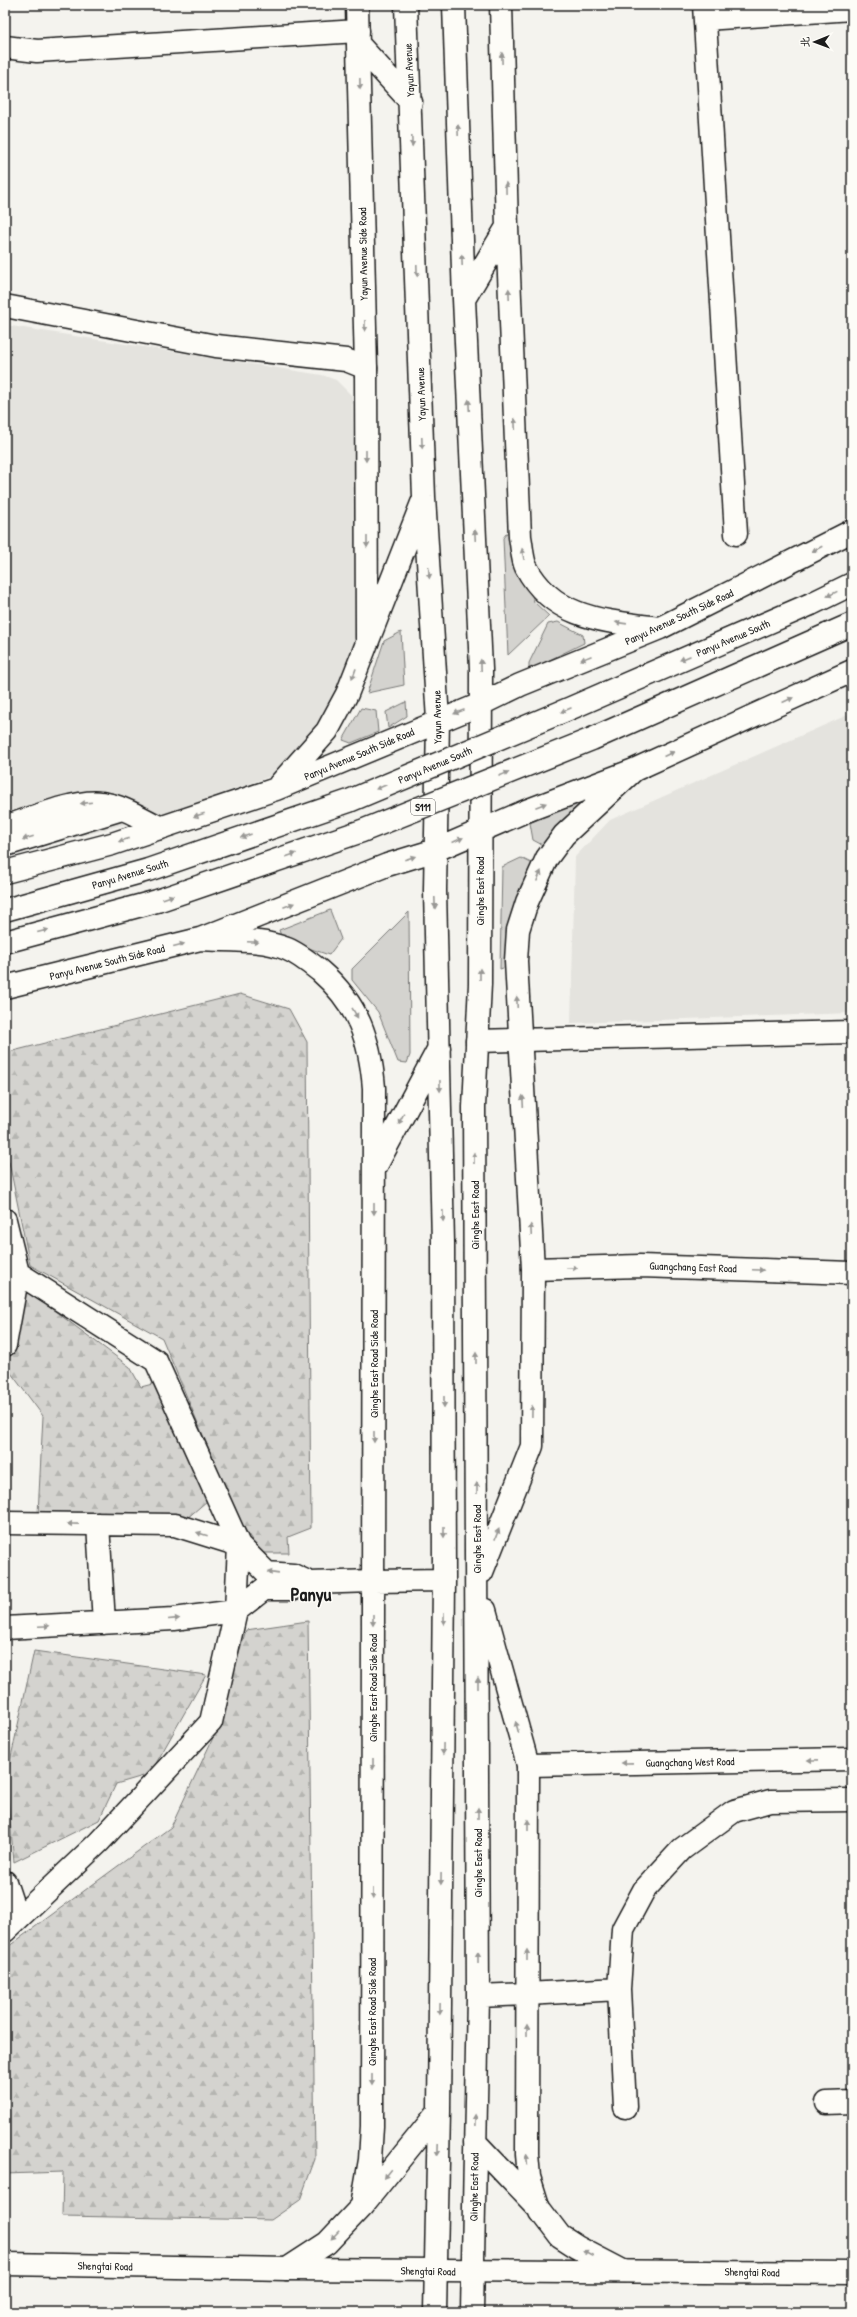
<svg xmlns="http://www.w3.org/2000/svg" width="857" height="2317" viewBox="0 0 857 2317" font-family="'Patrick Hand','LXGW WenKai TC',sans-serif">
	<style>
		.built { fill: #e4e3de }
		.green { fill: #d4d3cf; stroke: #787876 }
		.forest { fill: url(#forest-firs); stroke: #787876 }
		.lines { fill: none; stroke-linecap: round; stroke-linejoin: round }
		.minor-casing { stroke: #1c1c1c; stroke-width: 25 }
		.major-casing { stroke: #1c1c1c; stroke-width: 25 }
		.highway-casing { stroke: #1c1c1c; stroke-width: 25 }
		.minor { stroke: #fdfcf7; stroke-width: 22 }
		.major { stroke: #fdfcf7; stroke-width: 22 }
		.highway { stroke: #fdfcf7; stroke-width: 22 }
		.highway-bridge-casing { stroke: #1c1c1c; stroke-width: 25; stroke-linecap: butt }
		.highway-bridge { stroke: #fdfcf7; stroke-width: 22 }
		.oneway { fill: #989794 }
		.labels { text-anchor: middle; stroke-width: 3; stroke-linejoin: round; paint-order: stroke }
		.shield { fill: #fdfcf7; stroke: #605f5e; stroke-width: 1 }
		.shield-label { font-size: 10px; font-weight: bold; fill: #1c1c1c }
		.street-label { font-size: 11px; fill: #1c1c1c; stroke: #fdfcf7 }
		.town-label { font-size: 19px; font-weight: bold; fill: #1c1c1c; stroke: #fdfcf7 }
	</style>
	<defs>
		<pattern id="forest-firs" width="22" height="20" patternUnits="userSpaceOnUse"><rect width="22" height="20" fill="#d4d3cf"/><path d="M5 1l3.5 6h-7zM16 11l3.5 6h-7z" fill="#b5b5b1"/></pattern>
	</defs>
	<rect width="100%" height="100%" fill="#f4f3ee"/>
	<filter id="ink" filterUnits="userSpaceOnUse"><feTurbulence type="fractalNoise" baseFrequency=".025" numOctaves="2"/><feDisplacementMap in="SourceGraphic" scale="8" xChannelSelector="R" yChannelSelector="G"/><feConvolveMatrix kernelMatrix="1 2 1 2 8 2 1 2 1" color-interpolation-filters="sRGB"/></filter>
	<g filter="url(#ink)">
		<path class="built" d="M5,325l317,50 14,5 16,16 7,229 -16,59 -9,20 -54,69 -117,41 -158,43z
			M852,713v300l-281,10 4,-166 35,-37z"/>
		<path class="green" d="M509,530l6,7 19,65 15,14 -41,39 -5,-117z
			M558,622l25,13 1,8 -55,27v-7l19,-39z
			M401,632l3,53 -37,8 17,-52z
			M406,702l1,14 -19,12 -2,-16z
			M361,708l15,3 2,21 -27,11 -8,-3z
			M587,795l-39,53 -15,-8 -3,-17z
			M521,858l12,6 -24,102 -9,3 2,-102z
			M330,910l11,29 -12,16 -47,-16 -3,-9z
			M409,912l1,143 -3,8 -9,-1 -20,-50 -26,-32v-11z"/>
		<path class="forest" d="M240,994l49,15 18,33 4,486 -23,9 1,16h-29l-22,-35 -76,-180 -132,-73 -21,-103 -4,-4v-105z
			M20,1285l110,82 11,20 19,-5 47,119 -21,18 -148,-5 5,-98 -38,-51z
			M308,1621l7,538 -15,41 -29,20 -209,-4 1,-44 -58,2v-225l166,-122 41,-87 34,-110z
			M34,1651l172,24 -56,99 -34,10 -17,36 -85,42 -8,-82z"/>
		<g class="lines">
			<defs>
				<path id="minor" d="M704,5l32,529
					M705,19l147,-10
					M5,47l32,4 321,-20
					M5,306l211,40 130,14 20,8
					M5,827c24,-8 72,-28 96,-24 22,3 40,15 60,25
					M5,845l117,-36
					M477,1041l375,-9
					M5,1220l13,53 138,88 83,184 -3,66 -25,111 -112,120 -94,89
					M533,1269l107,-3 212,7
					M5,1345l13,-72
					M5,1523l170,2 64,20 28,28 26,2 13,6
					M98,1524l6,99
					M5,1628l169,-9 62,-8 28,-22h28l18,-6 63,-2
					M528,1765l324,-6
					M5,1882l12,36
					M619,1989l6,118
					M527,1994l92,-5 4,-60 21,-39 38,-41 52,-38 36,-10 82,-1
					M827,2103l25,-1
					M5,2264l282,5 565,4"/>
				<path id="major" d="M357,5l9,363 1,270
					M406,5l18,492 14,223 -3,170 8,353 1,337 -5,531 -4,201
					M454,5l10,294 17,370 -1,315 -6,123 4,889 -6,316
					M501,5l6,222 13,310c2,9 2,22 6,30 28,53 80,54 133,61
					M359,45l52,57
					M464,299l43,-72
					M279,785l48,-54 20,-37 75,-191
					M5,872l107,-28 164,-55 205,-85 39,-19 140,-57 192,-97
					M200,939c28,2 61,-1 87,10 12,5 23,14 33,22 38,33 50,68 54,117l-2,1038 -2,34 -8,46
					M5,987l195,-48 187,-74 49,-15 90,-39 108,-41 218,-99
					M376,1166l63,-118
					M482,1572l50,-126 1,-177 -17,-308 2,-31 9,-28 20,-44 17,-23 70,-65
					M373,1581l71,-1
					M485,1610l43,155 -1,389 2,23 11,35
					M478,1996l49,-2
					M475,2142l66,69 19,25 17,11 46,24
					M287,2269l40,-26 35,-37 77,-95"/>
				<path id="highway" d="M811,604l41,-20
					M827,635l25,-11"/>
			</defs>
			<use href="#minor" class="minor-casing"/>
			<use href="#major" class="major-casing"/>
			<use href="#highway" class="highway-casing"/>
			<use href="#minor" class="minor"/>
			<use href="#major" class="major"/>
			<use href="#highway" class="highway"/>
			<defs>
				<path id="highway-bridge" d="M5,910l143,-40 201,-69 222,-93 240,-104
					M5,942l152,-41 205,-70 230,-92 235,-104"/>
			</defs>
			<use href="#highway-bridge" class="highway-bridge-casing"/>
			<use href="#highway-bridge" class="highway-bridge"/>
		</g>
		<defs><path id="oneway-solid" d="M-6-.8H1V-3.2L6.5 0L1 3.2V.8H-6Z"/></defs>
		<g class="oneway">
			<use href="#oneway-solid" transform="translate(502 58) rotate(-91)"/>
			<use href="#oneway-solid" transform="translate(360 84) rotate(89)"/>
			<use href="#oneway-solid" transform="translate(458 130) rotate(-92)"/>
			<use href="#oneway-solid" transform="translate(412 141) rotate(88)"/>
			<use href="#oneway-solid" transform="translate(506 188) rotate(-91)"/>
			<use href="#oneway-solid" transform="translate(462 260) rotate(-92)"/>
			<use href="#oneway-solid" transform="translate(417 271) rotate(88)"/>
			<use href="#oneway-solid" transform="translate(509 294) rotate(-92)"/>
			<use href="#oneway-solid" transform="translate(365 326) rotate(89)"/>
			<use href="#oneway-solid" transform="translate(469 405) rotate(-93)"/>
			<use href="#oneway-solid" transform="translate(515 424) rotate(-93)"/>
			<use href="#oneway-solid" transform="translate(422 443) rotate(88)"/>
			<use href="#oneway-solid" transform="translate(366 456) rotate(90)"/>
			<use href="#oneway-solid" transform="translate(475 535) rotate(-93)"/>
			<use href="#oneway-solid" transform="translate(367 542) rotate(90)"/>
			<use href="#oneway-solid" transform="translate(817 549) rotate(153)"/>
			<use href="#oneway-solid" transform="translate(523 554) rotate(-100)"/>
			<use href="#oneway-solid" transform="translate(429 573) rotate(86)"/>
			<use href="#oneway-solid" transform="translate(832 594) rotate(154)"/>
			<use href="#oneway-solid" transform="translate(621 623) rotate(-172)"/>
			<use href="#oneway-solid" transform="translate(586 658) rotate(158)"/>
			<use href="#oneway-solid" transform="translate(685 658) rotate(157)"/>
			<use href="#oneway-solid" transform="translate(481 665) rotate(-92)"/>
			<use href="#oneway-solid" transform="translate(354 674) rotate(110)"/>
			<use href="#oneway-solid" transform="translate(788 700) rotate(-24)"/>
			<use href="#oneway-solid" transform="translate(566 710) rotate(157)"/>
			<use href="#oneway-solid" transform="translate(459 712) rotate(159)"/>
			<use href="#oneway-solid" transform="translate(669 754) rotate(-24)"/>
			<use href="#oneway-solid" transform="translate(504 774) rotate(-22)"/>
			<use href="#oneway-solid" transform="translate(381 787) rotate(157)"/>
			<use href="#oneway-solid" transform="translate(86 803) rotate(173)"/>
			<use href="#oneway-solid" transform="translate(541 805) rotate(-21)"/>
			<use href="#oneway-solid" transform="translate(199 815) rotate(162)"/>
			<use href="#oneway-solid" transform="translate(246 836) rotate(161)"/>
			<use href="#oneway-solid" transform="translate(28 838) rotate(163)"/>
			<use href="#oneway-solid" transform="translate(124 840) rotate(162)"/>
			<use href="#oneway-solid" transform="translate(458 840) rotate(-24)"/>
			<use href="#oneway-solid" transform="translate(291 855) rotate(-19)"/>
			<use href="#oneway-solid" transform="translate(410 858) rotate(-18)"/>
			<use href="#oneway-solid" transform="translate(539 876) rotate(-67)"/>
			<use href="#oneway-solid" transform="translate(168 897) rotate(-19)"/>
			<use href="#oneway-solid" transform="translate(435 903) rotate(88)"/>
			<use href="#oneway-solid" transform="translate(289 905) rotate(-21)"/>
			<use href="#oneway-solid" transform="translate(43 931) rotate(-15)"/>
			<use href="#oneway-solid" transform="translate(253 942) rotate(3)"/>
			<use href="#oneway-solid" transform="translate(179 945) rotate(-14)"/>
			<use href="#oneway-solid" transform="translate(480 974) rotate(-90)"/>
			<use href="#oneway-solid" transform="translate(517 1002) rotate(-93)"/>
			<use href="#oneway-solid" transform="translate(355 1013) rotate(60)"/>
			<use href="#oneway-solid" transform="translate(440 1086) rotate(89)"/>
			<use href="#oneway-solid" transform="translate(523 1101) rotate(-93)"/>
			<use href="#oneway-solid" transform="translate(401 1119) rotate(118)"/>
			<use href="#oneway-solid" transform="translate(474 1158) rotate(-90)"/>
			<use href="#oneway-solid" transform="translate(374 1209) rotate(90)"/>
			<use href="#oneway-solid" transform="translate(443 1216) rotate(89)"/>
			<use href="#oneway-solid" transform="translate(531 1230) rotate(-93)"/>
			<use href="#oneway-solid" transform="translate(572 1268) rotate(-2)"/>
			<use href="#oneway-solid" transform="translate(758 1270) rotate(2)"/>
			<use href="#oneway-solid" transform="translate(476 1358) rotate(-90)"/>
			<use href="#oneway-solid" transform="translate(444 1402) rotate(90)"/>
			<use href="#oneway-solid" transform="translate(532 1411) rotate(-89)"/>
			<use href="#oneway-solid" transform="translate(374 1437) rotate(90)"/>
			<use href="#oneway-solid" transform="translate(477 1488) rotate(-90)"/>
			<use href="#oneway-solid" transform="translate(73 1524) rotate(-179)"/>
			<use href="#oneway-solid" transform="translate(444 1532) rotate(90)"/>
			<use href="#oneway-solid" transform="translate(202 1534) rotate(-162)"/>
			<use href="#oneway-solid" transform="translate(497 1534) rotate(-69)"/>
			<use href="#oneway-solid" transform="translate(273 1573) rotate(-172)"/>
			<use href="#oneway-solid" transform="translate(174 1619) rotate(-5)"/>
			<use href="#oneway-solid" transform="translate(444 1619) rotate(91)"/>
			<use href="#oneway-solid" transform="translate(373 1620) rotate(90)"/>
			<use href="#oneway-solid" transform="translate(44 1626) rotate(-3)"/>
			<use href="#oneway-solid" transform="translate(478 1683) rotate(-90)"/>
			<use href="#oneway-solid" transform="translate(517 1727) rotate(-105)"/>
			<use href="#oneway-solid" transform="translate(443 1749) rotate(91)"/>
			<use href="#oneway-solid" transform="translate(813 1760) rotate(179)"/>
			<use href="#oneway-solid" transform="translate(627 1763) rotate(179)"/>
			<use href="#oneway-solid" transform="translate(373 1764) rotate(90)"/>
			<use href="#oneway-solid" transform="translate(478 1813) rotate(-90)"/>
			<use href="#oneway-solid" transform="translate(528 1825) rotate(-90)"/>
			<use href="#oneway-solid" transform="translate(441 1879) rotate(91)"/>
			<use href="#oneway-solid" transform="translate(373 1894) rotate(90)"/>
			<use href="#oneway-solid" transform="translate(527 1955) rotate(-90)"/>
			<use href="#oneway-solid" transform="translate(478 1957) rotate(-90)"/>
			<use href="#oneway-solid" transform="translate(440 2009) rotate(91)"/>
			<use href="#oneway-solid" transform="translate(527 2030) rotate(-90)"/>
			<use href="#oneway-solid" transform="translate(372 2080) rotate(90)"/>
			<use href="#oneway-solid" transform="translate(475 2120) rotate(-89)"/>
			<use href="#oneway-solid" transform="translate(438 2150) rotate(92)"/>
			<use href="#oneway-solid" transform="translate(527 2160) rotate(-94)"/>
			<use href="#oneway-solid" transform="translate(388 2174) rotate(129)"/>
			<use href="#oneway-solid" transform="translate(335 2235) rotate(134)"/>
			<use href="#oneway-solid" transform="translate(588 2253) rotate(-152)"/>
		</g>
	</g>
	<g class="labels">
		<rect class="shield" x="411" y="799" width="24" height="16" rx="3"/>
		<g class="shield-label">
			<text x="423" y="811">S111</text>
		</g>
		<g class="street-label">
			<text transform="translate(409 70) rotate(-93)" y="4">Yayun Avenue</text>
			<text transform="translate(363 254) rotate(-91)" y="4">Yayun Avenue Side Road</text>
			<text transform="translate(421 394) rotate(-92)" y="4">Yayun Avenue</text>
			<text transform="translate(679 617) rotate(-25)" y="4">Panyu Avenue South Side Road</text>
			<text transform="translate(733 638) rotate(-23)" y="4">Panyu Avenue South</text>
			<text transform="translate(437 717) rotate(-91)" y="4">Yayun Avenue</text>
			<text transform="translate(359 754) rotate(-23)" y="4">Panyu Avenue South Side Road</text>
			<text transform="translate(435 765) rotate(-23)" y="4">Panyu Avenue South</text>
			<text transform="translate(130 874) rotate(-17)" y="4">Panyu Avenue South</text>
			<text transform="translate(480 891) rotate(-90)" y="4">Qinghe East Road</text>
			<text transform="translate(107 962) rotate(-14)" y="4">Panyu Avenue South Side Road</text>
			<text transform="translate(475 1215) rotate(-90)" y="4">Qinghe East Road</text>
			<text transform="translate(693 1267) rotate(2)" y="4">Guangchang East Road</text>
			<text transform="translate(374 1364) rotate(-90)" y="4">Qinghe East Road Side Road</text>
			<text transform="translate(477 1539) rotate(-90)" y="4">Qinghe East Road</text>
			<text transform="translate(373 1688) rotate(-90)" y="4">Qinghe East Road Side Road</text>
			<text transform="translate(690 1762) rotate(-1)" y="4">Guangchang West Road</text>
			<text transform="translate(478 1863) rotate(-90)" y="4">Qinghe East Road</text>
			<text transform="translate(372 2012) rotate(-90)" y="4">Qinghe East Road Side Road</text>
			<text transform="translate(474 2187) rotate(-89)" y="4">Qinghe East Road</text>
			<text transform="translate(105 2266) rotate(1)" y="4">Shengtai Road</text>
			<text transform="translate(428 2271) rotate(1)" y="4">Shengtai Road</text>
			<text transform="translate(752 2272) rotate(1)" y="4">Shengtai Road</text>
		</g>
		<g class="town-label">
			<text x="311" y="1601">Panyu</text>
		</g>
	</g>
	<rect width="857" height="2317" fill="none" stroke="#fdfcf7" stroke-width="20"/>
	<rect x="10" y="10" width="837" height="2297" fill="none" stroke="#1c1c1c" stroke-width="1.5" filter="url(#ink)"/>
	<g transform="translate(815 42) rotate(269)" stroke="#fdfcf7" stroke-width="3" paint-order="stroke">
	<path d="M0-3L7 15L0 10L-7 15Z" fill="#1c1c1c"/>
	<text y="-6" font-size="11" font-weight="bold" text-anchor="middle" fill="#1c1c1c">北</text>
	</g>
</svg>
